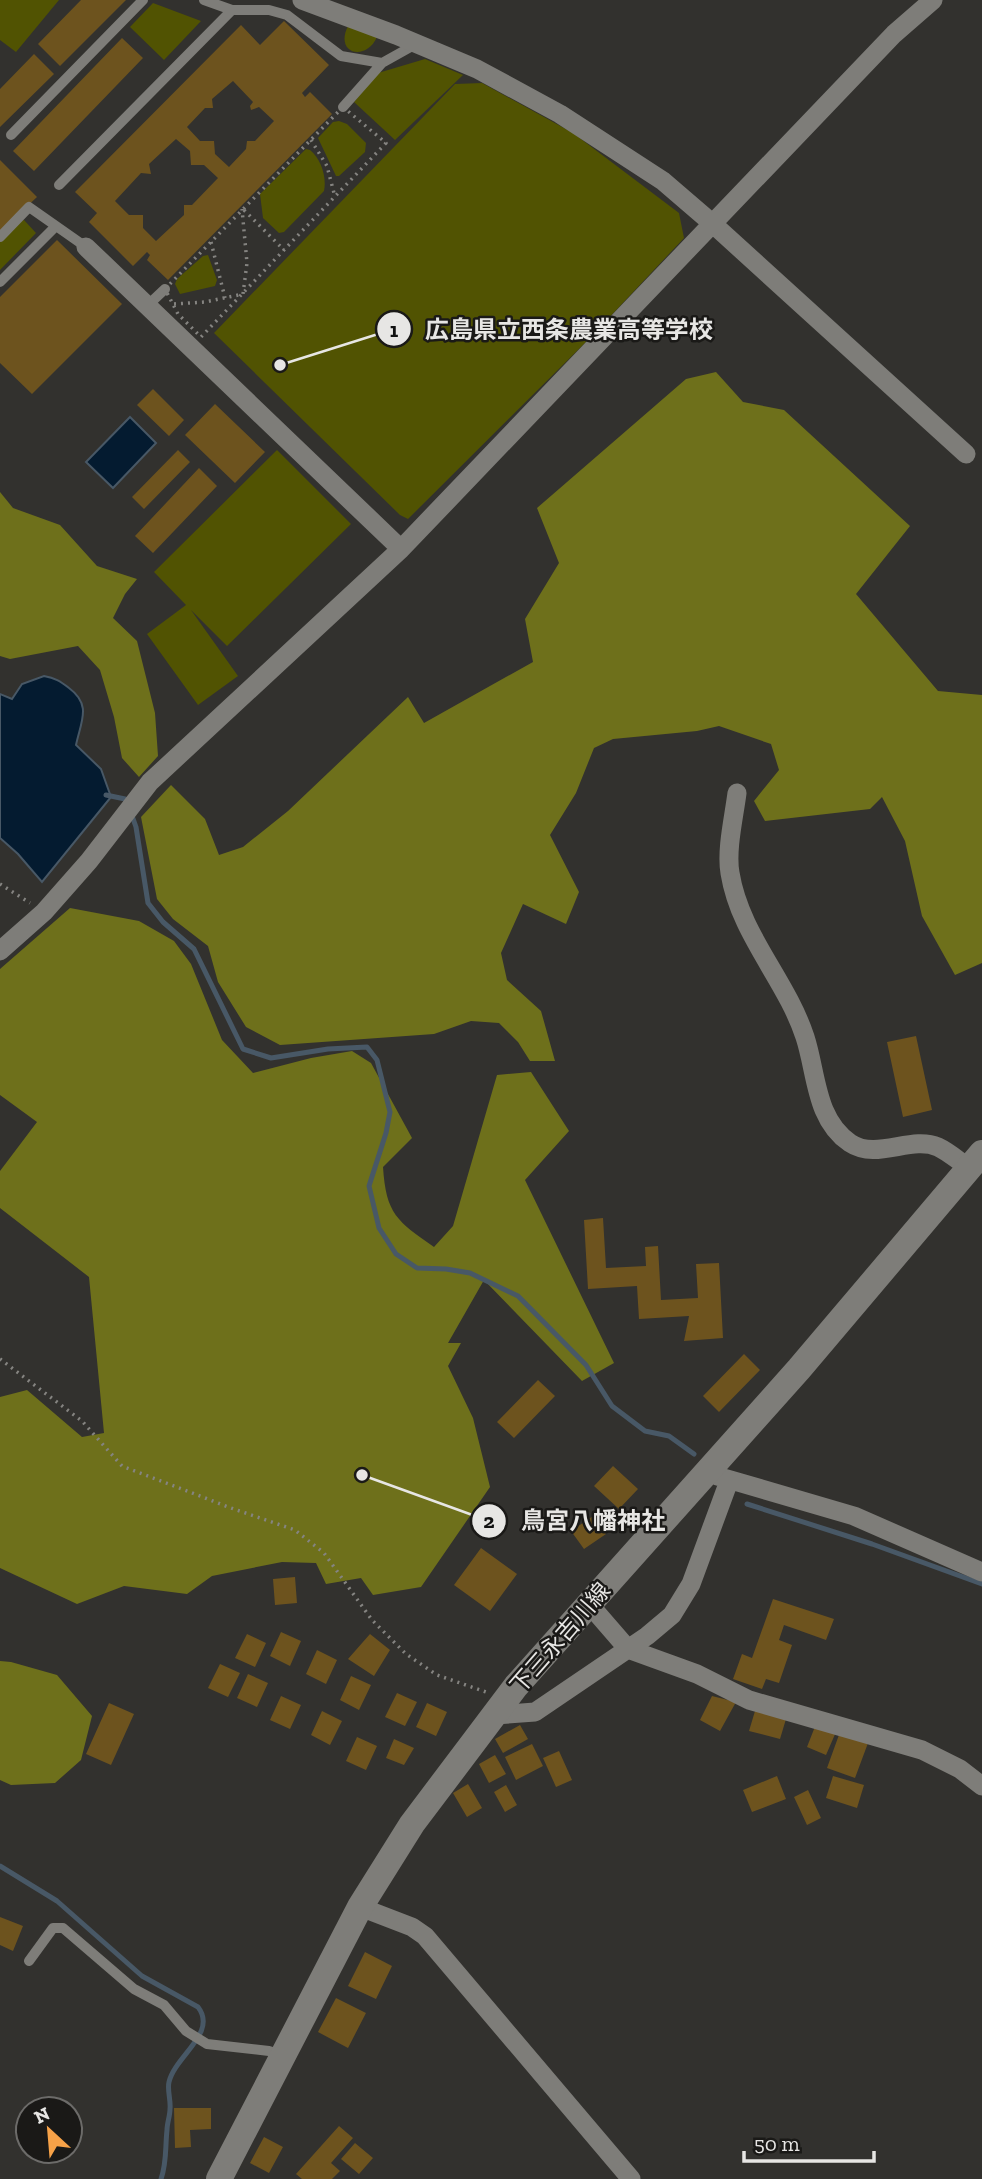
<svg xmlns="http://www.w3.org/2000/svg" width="982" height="2179" viewBox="0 0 982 2179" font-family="'Zilla Slab','Noto Sans JP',serif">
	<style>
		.green { fill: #515302 }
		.forest { fill: #6e701b }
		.water { fill: #041b30; stroke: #485866; stroke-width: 2 }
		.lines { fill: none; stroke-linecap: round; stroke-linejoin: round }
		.stream { stroke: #485866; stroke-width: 5 }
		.building { fill: #6d531e; fill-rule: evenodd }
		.path { stroke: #858481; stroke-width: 3.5; stroke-dasharray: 2 5; stroke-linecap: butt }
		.service { stroke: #7e7d79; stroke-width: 10 }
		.minor { stroke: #7e7d79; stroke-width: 19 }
		.secondary { stroke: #7e7d79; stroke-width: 26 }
		.labels { text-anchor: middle; stroke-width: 5; stroke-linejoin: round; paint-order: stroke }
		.street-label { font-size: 23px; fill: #e7e6e4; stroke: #1a1917 }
		.leader { fill: none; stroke: #e7e6e4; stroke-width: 2.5 }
		.callout-dot { fill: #e7e6e4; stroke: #1a1917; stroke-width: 2.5 }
		.mark-label { font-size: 21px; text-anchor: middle; font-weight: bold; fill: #111 }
		.callout-label { font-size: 24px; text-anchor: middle; font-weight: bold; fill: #e7e6e4; stroke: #1a1917; stroke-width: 5; stroke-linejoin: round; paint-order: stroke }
	</style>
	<rect width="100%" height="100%" fill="#32312e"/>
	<path class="green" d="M0,0h59l-43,52 -16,-12z
		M153,3l48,18 -37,39 -34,-33z
		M348,26l29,11c-11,25 -43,17 -29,-11z
		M425,59l38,16 -68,65 -41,-38 24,-29z
		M482,83l91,50 106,80 5,25 -96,102 -180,179 -8,-4 -186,-182 241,-249z
		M339,121l8,3 19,19 -1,9 -26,24h-3l-18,-38 15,-16z
		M306,149l4,1c11,9 17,27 14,41l-40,41 -5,1 -16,-15 -3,-24z
		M24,220l12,13 -36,37v-29l19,-20z
		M208,255l9,25 -2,6 -35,8 -5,-10 2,-5 26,-23z
		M277,450l74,74 -124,122 -36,-36 47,66 -40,29 -51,-71 39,-29 -32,-33z"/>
	<path class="forest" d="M716,372l27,30 41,8 126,116 -54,68 82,97 44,4v268l-27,12 -33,-59 -17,-75 -23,-44 -12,12 -105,12 -11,-20 25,-31 -8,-26 -52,-18 -22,5 -84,8 -19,9 -18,45 -26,42 29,57 -13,32 -43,-20 -22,49 6,27 34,31 14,50h-25l-12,-19 -19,-19 -28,-2 -37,13 -154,11 -34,-18 -28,-45 -10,-36 -35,-27 -16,-20 -16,-82 30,-32 34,34 14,36 24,-8 45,-36 120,-114 16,26 109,-61 -8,-43 34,-56 -22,-55 149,-129z
		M0,492l13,16 47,17 37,41 40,13 -12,15 -12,24 24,23 18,72 3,43 -19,21 -17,-19 -8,-41 -14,-47 -22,-24 -68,13 -10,-3z
		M70,908l69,13 35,20 17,23 31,76 31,33 58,-15 41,-7 19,12 41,75 -29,29c3,47 14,54 51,80l19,-21 44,-151 34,-3 38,59 -44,49 89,183 -32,18 -98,-101 -36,63h13l-13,23 25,52 17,69 -69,100 -48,8 -12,-17 -35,6 -10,-21 -34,-1 -70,14 -25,18 -63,-8 -47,18 -77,-36v-171l27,-7 55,47 22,-4 -15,-156 -89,-69v-37l37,-49 -37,-27v-126z
		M0,1661l11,1 46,13 35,41 -11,44 -26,23 -44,2 -11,-5z"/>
	<path class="water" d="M130,417l26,26 -43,45 -27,-26z
		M44,676c11,2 16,5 25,12 23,17 12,33 7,57l25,24 10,28 -69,85 -24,-28 -18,-16v-144l12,5 10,-15z"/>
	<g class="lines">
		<path class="stream" d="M106,795l19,4 2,5
			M131,813l5,14 12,76 15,19 31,27 49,100 28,9 57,-9 39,-2 10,13 13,52 -4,21 -17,53 10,42 17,26 21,14 29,1 24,4 48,23 68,69 26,41 33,25 24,5 25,18
			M747,1504l125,40 110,40
			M0,1866l57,35 85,75 56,31c20,26 -23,49 -29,75 -2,8 2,18 1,27 0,7 -3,14 -3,21 -2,18 0,32 -6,49"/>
	</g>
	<path class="building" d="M81,0h45l-66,66 -22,-22z
		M284,21l45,44 -27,28 3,4 5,-5 22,22 -164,166 -21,-20 3,-5 -3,-3 -14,14 -44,-44 8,-9 -22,-21 166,-167 19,20zM233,81l20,21 -3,4 1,4 8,-3 15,14 -19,20h-8l-1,8 -17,18 -14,-13 -1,-13h-14l-13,-14 18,-19h8l-1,-9zM176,139l14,12 1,14h13l14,13 -26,27h-8v10l-28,26 -13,-13v-13h-14l-14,-14 26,-28 10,1 -2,-10z
		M122,38l21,20 -109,113 -21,-20z
		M34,54l20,20 -54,53v-38z
		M0,160l37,37 -37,35z
		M57,240l65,64 -90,90 -32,-31v-66z
		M153,389l31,31 -15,16 -32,-31z
		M215,404l50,48 -30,31 -50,-48z
		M178,450l12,12 -46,47 -12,-12z
		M199,468l18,18 -64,67 -18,-17z
		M916,1036l16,74 -29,7 -16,-75z
		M603,1218l3,50 40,-2 -1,-19 13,-1 3,54 37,-2 -2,-34 23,-1 4,75 -39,3 5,-25 -50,3 -2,-33 -49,3 -4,-69z
		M744,1354l16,16 -41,42 -16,-16z
		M538,1380l17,16 -41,42 -17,-16z
		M613,1466l25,23 -19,20 -25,-23z
		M593,1516l13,18 -22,15 -13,-18z
		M481,1548l36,26 -27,37 -36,-26z
		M295,1577l2,26 -22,2 -2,-26z
		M773,1599l61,20 -8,21 -42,-15 -5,15 13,5 -13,38 -13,-4 -4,10 -29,-10 9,-25 10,4z
		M281,1632l20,9 -11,25 -20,-10z
		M247,1634l19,9 -11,24 -20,-9z
		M370,1634l20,16 -16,26 -26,-17z
		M317,1650l20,10 -11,24 -20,-10z
		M220,1664l20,9 -12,24 -20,-9z
		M248,1674l20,9 -11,24 -20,-9z
		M351,1676l20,9 -12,25 -19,-10z
		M397,1693l20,9 -12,24 -20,-9z
		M281,1696l20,9 -11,24 -20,-9z
		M712,1696l24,6 -16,29 -20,-11z
		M109,1703l25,11 -23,51 -25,-11z
		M427,1703l20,9 -11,24 -20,-9z
		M322,1711l20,10 -12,24 -19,-10z
		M755,1711l31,8 -6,20 -31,-8z
		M816,1724l20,8 -10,23 -19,-8z
		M520,1725l8,14 -25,14 -8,-14z
		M840,1732l28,11 -13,35 -28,-10z
		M357,1737l20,9 -11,24 -20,-9z
		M394,1739l20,9 -10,17 -18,-7z
		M532,1744l11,22 -27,14 -11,-23z
		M559,1751l13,29 -16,7 -13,-29z
		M495,1755l11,19 -17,9 -10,-19z
		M777,1776l9,23 -34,13 -9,-22z
		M833,1776l31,9 -7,23 -31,-10z
		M468,1784l14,24 -15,9 -14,-24z
		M506,1785l11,20 -12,7 -11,-20z
		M808,1790l13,28 -14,7 -13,-28z
		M0,1917l23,9 -10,25 -13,-6z
		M365,1952l27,14 -16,33 -28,-13z
		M336,1998l30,15 -18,35 -30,-16z
		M174,2108h37v21l-21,1 1,17 -16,1z
		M339,2126l14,12 -22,25 9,8 -8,8h-30l-6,-5z
		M264,2137l19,10 -14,26 -19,-10z
		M355,2143l18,15 -14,16 -18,-15z"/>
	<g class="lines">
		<path class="path" d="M343,107l43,36 -185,194 -23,-23 -13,-25z
			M311,140l16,26 8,31
			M244,210l40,40
			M211,242l14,56
			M174,304l31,-2 38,-8 4,-31 -5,-54
			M0,884l30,19
			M0,1359l82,62 40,45 109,42 64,22 29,23 48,67 34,34 31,21 49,17"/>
		<path class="service" d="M232,10h37l18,5 54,41 41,7
			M343,107l39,-44 34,-19
			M11,135l132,-135
			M59,185l173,-175 -28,-10
			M0,237l29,-30 57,40
			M0,282l56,-56
			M147,306l18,-17
			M29,1961l24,-33h10l71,61 30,16 22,26 21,13 62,7 13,4"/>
		<path class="minor" d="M302,0l94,35 81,34 83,45 103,67 50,43 253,230
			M86,247l315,302
			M737,793c-3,24 -11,57 -7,80 10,62 56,106 75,164 12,37 10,82 45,106 27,18 61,-8 88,4 11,5 22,15 31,21
			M0,951l44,-39 45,-51 61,-79 251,-233 493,-515 39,-34
			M717,1476l137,40 128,56
			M589,1604l39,45 69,25 52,26 173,50 38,19 22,17
			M495,1715l40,-3 112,-76 25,-21 19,-31 38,-103
			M360,1907l52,20 13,9 206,243"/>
		<path class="secondary" d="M219,2179l141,-272 52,-83 104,-138 283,-317 183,-216"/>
	</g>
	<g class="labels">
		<g class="street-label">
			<text transform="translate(560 1638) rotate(-49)" y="8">下三永吉川線</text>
		</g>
	</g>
	<path class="leader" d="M280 365L394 329M362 1475L489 1521"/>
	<g class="callout-dot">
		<circle cx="280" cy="365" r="7"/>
		<circle cx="362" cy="1475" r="7"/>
		<circle cx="394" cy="329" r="18"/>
		<circle cx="489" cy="1521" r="18"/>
	</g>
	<g class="mark-label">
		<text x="394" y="337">1</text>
		<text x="489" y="1528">2</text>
	</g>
	<g class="callout-label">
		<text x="569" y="338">広島県立西条農業高等学校</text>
		<text x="593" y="1529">鳥宮八幡神社</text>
	</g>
	<g transform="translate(49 2130) rotate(334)"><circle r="33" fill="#1a1917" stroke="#6c6b69" stroke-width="2"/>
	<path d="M0-5L12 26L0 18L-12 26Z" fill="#f7a248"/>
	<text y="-10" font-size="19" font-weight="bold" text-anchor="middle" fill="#e7e6e4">N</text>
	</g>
	<path d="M744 2151v10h130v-10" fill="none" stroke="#e7e6e4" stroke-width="3.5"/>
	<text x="754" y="2151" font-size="21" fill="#e7e6e4" stroke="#1a1917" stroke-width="5" paint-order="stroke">50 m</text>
</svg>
